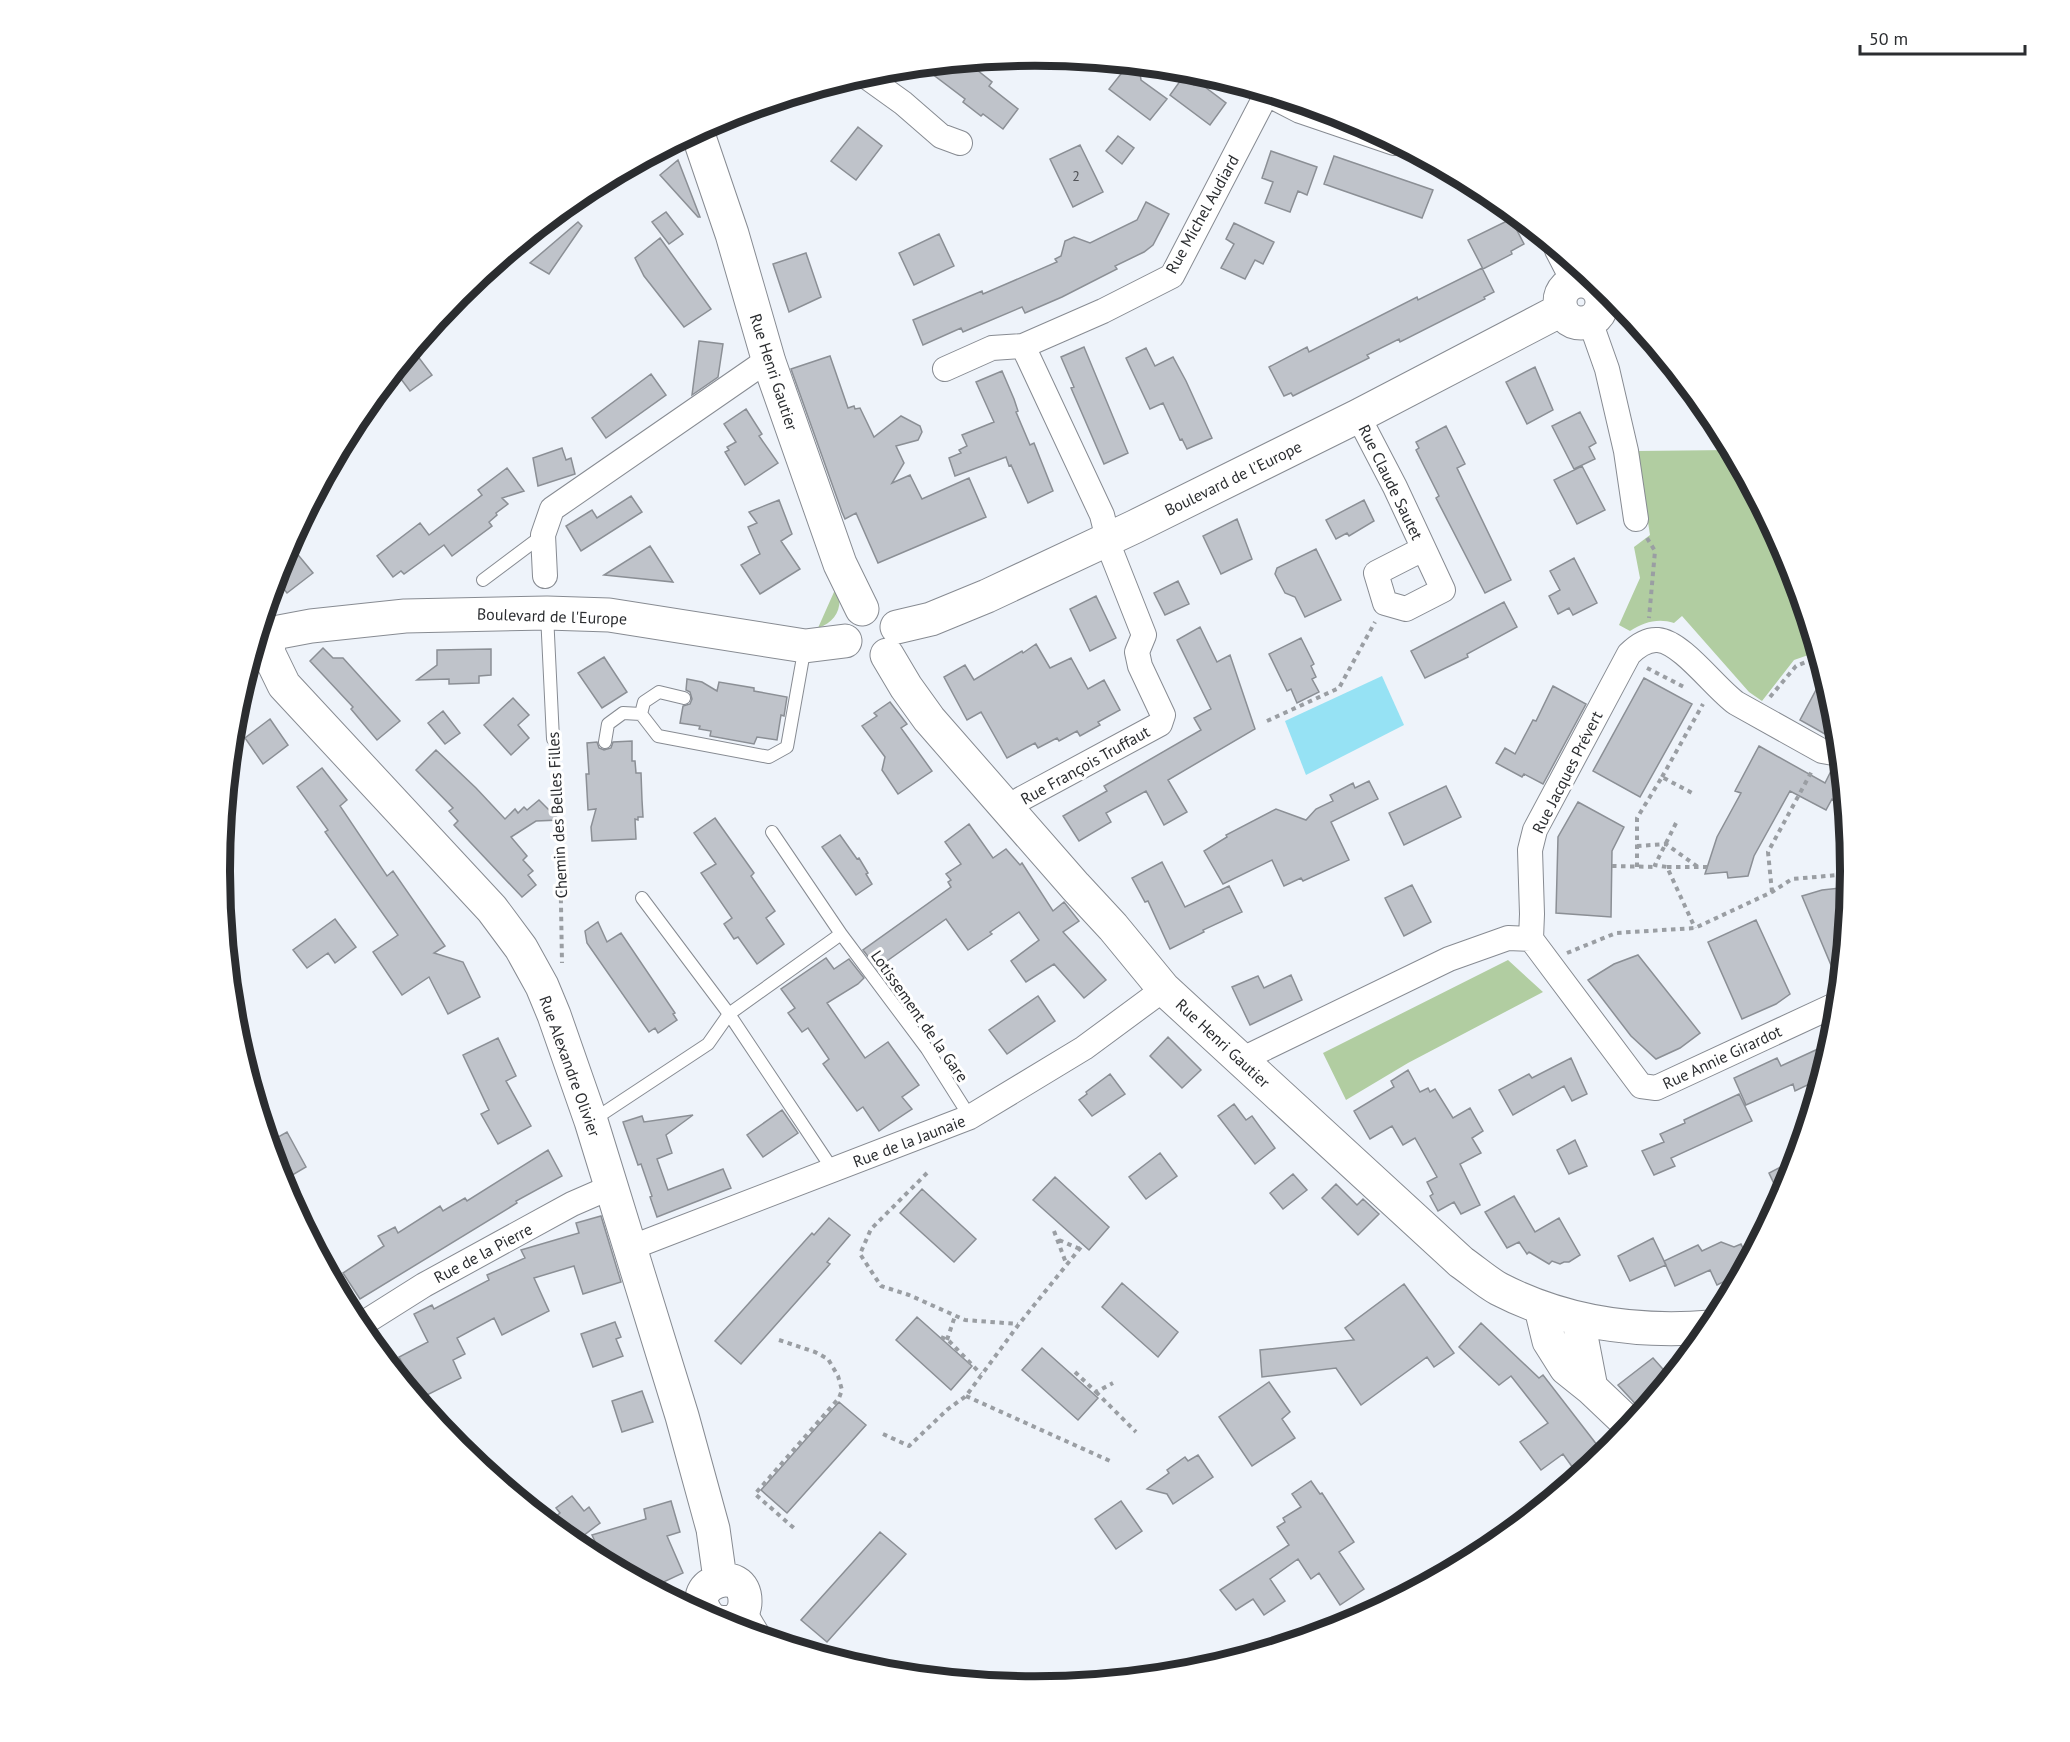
<svg xmlns="http://www.w3.org/2000/svg" width="2070" height="1742" viewBox="0 0 2070 1742" font-family="'PT Sans',sans-serif">
	<style>
		.green { fill: #b1cda1 }
		.water { fill: #96e2f4 }
		.building { fill: #bfc3ca; stroke: #8b8f95; stroke-width: 1.5 }
		.lines { fill: none; stroke-linecap: round; stroke-linejoin: round }
		.lane-casing { stroke: #878b92; stroke-width: 14 }
		.street-casing { stroke: #878b92; stroke-width: 26 }
		.secondary-casing { stroke: #878b92; stroke-width: 35 }
		.path { stroke: #9a9ea3; stroke-width: 4; stroke-dasharray: 4.5 4.5; stroke-linecap: butt }
		.lane { stroke: #fff; stroke-width: 12 }
		.street { stroke: #fff; stroke-width: 24 }
		.secondary { stroke: #fff; stroke-width: 33 }
		.labels { text-anchor: middle; stroke-width: 6; stroke-linejoin: round; paint-order: stroke }
		.number-label { font-size: 14px; fill: #505256 }
		.street-label { font-size: 16px; fill: #2b2d30; stroke: #fff }
		.rim { fill: none; stroke: #2b2d30; stroke-width: 8 }
	</style>
	<rect width="100%" height="100%" fill="#eef3fa"/>
	<path class="green" d="M1730,450l59,109 28,93 -23,8 -32,41 -13,-9 -67,-76 -8,7c-16,-5 -30,-1 -44,8l-11,-6 21,-47 -6,-31 16,-12 -13,-84z
		M838,590c5,17 -2,32 -20,38l16,-36z
		M1508,960l35,32 -135,71 -62,37 -23,-47z"/>
	<path class="water" d="M1382,676l22,49 -98,50 -21,-54z"/>
	<path class="building" d="M967,62l25,20 -3,4 29,23 -15,20 -20,-15 -2,2 -18,-14 2,-3 -42,-32z
		M1128,65l12,8 1,7 26,19 -17,21 -41,-31z
		M1183,77l11,8 3,-4 29,22 -16,22 -40,-30z
		M858,127l24,19 -26,34 -25,-19z
		M1118,136l16,12 -12,16 -16,-13z
		M1080,145l23,47 -30,15 -23,-48z
		M1271,151l46,16 -10,28 -9,-4 -8,21 -25,-9 8,-21 -11,-4z
		M1334,156l99,34 -11,28 -98,-34z
		M678,160l22,57h-2l-38,-42z
		M1146,202l23,12 -16,31 -9,7 -29,14 2,3 -55,28 -37,16 -3,-6 -59,25 -2,-4 -38,17 -10,-25 69,-29 1,3 74,-32 -2,-3 6,-3 4,-15 9,-4 16,6 47,-23z
		M666,212l17,22 -14,10 -17,-22z
		M1511,219l13,25 -13,7 1,3 -29,15 -15,-29z
		M578,222l4,4 -33,48 -19,-11z
		M1234,223l40,19 -11,22 -8,-4 -10,19 -24,-11 13,-24 -8,-5z
		M939,234l15,32 -40,19 -15,-32z
		M660,238l51,71 -27,18 -40,-51 -9,-18z
		M806,253l15,44 -32,15 -16,-48z
		M1482,268l12,24 -10,5 1,2 -85,43 -1,-3 -32,16 2,3 -76,38 -2,-3 -7,3 -15,-29 38,-20 2,5 108,-55 1,3z
		M699,341l24,3 -5,33 -26,18z
		M1084,347l44,106 -24,11 -33,-76 3,-1 -13,-30z
		M1146,348l9,18 18,-9 13,24 26,57 -25,11 -5,-10 -2,1 -17,-37 -13,6 -24,-51z
		M413,350l19,25 -22,16 -15,-20z
		M830,356l18,52 6,-2 1,3 5,-1 14,29 27,-21 19,10 2,6 -4,8 -22,6 8,17 -12,20 18,-8 12,24 47,-21 17,39 -108,46 -22,-50 -11,6 -3,-7 -51,-143z
		M1535,367l18,43 -26,14 -21,-42z
		M1002,371l12,28 4,12 -2,1 14,33 4,-2 19,48 -25,12 -17,-38 -2,1 -3,-9 -51,19 -6,-18 12,-5 -2,-3 8,-4 -5,-11 32,-13 -18,-40z
		M651,374l15,21 -60,43 -14,-20z
		M746,409l16,25 -3,2 19,27 -33,22 -20,-33 4,-2 -2,-3 9,-5 -12,-18z
		M1580,412l16,31 -7,4 6,12 -21,10 -22,-43z
		M1446,426l19,38 -8,4 54,112 -26,13 -49,-95 3,-2 -23,-46 3,-2 -3,-6z
		M562,448l4,12 5,-2 4,16 -37,12 -5,-28z
		M1582,466l23,44 -28,14 -23,-44z
		M507,468l17,23 -22,7 6,6 -12,9 1,2 -8,7 3,4 -40,30 -8,-11 -40,29 -3,-3 -8,6 -16,-21 43,-33 9,12 53,-40 -4,-5z
		M631,496l11,16 -61,39 -15,-25 26,-16 5,8z
		M779,500l13,34 -11,7 19,28 -40,25 -19,-29 19,-11 -12,-27 9,-4 -8,-11z
		M1364,500l10,21 -25,15 -2,-3 -11,6 -10,-19z
		M1237,519l15,40 -31,15 -18,-38z
		M650,546l23,36 -69,-7z
		M1316,549l25,51 -36,17 -10,-20 -10,-4 -10,-19 2,-6z
		M294,550l19,23 -26,20 -11,-14 7,-23z
		M1574,558l23,45 -24,12 -4,-7 -11,6 -9,-18 11,-6 -10,-19z
		M1178,581l11,23 -24,11 -11,-22z
		M1096,596l20,42 -26,13 -20,-42z
		M1504,602l13,25 -50,27 1,3 -43,21 -14,-27z
		M1200,627l17,35 13,-7 25,74 -87,51 19,32 -23,13 -18,-34 -40,22 5,9 -32,19 -16,-25 44,-25 -3,-5 97,-56 -7,-12 17,-9 -34,-69z
		M1301,638l13,26 -3,2 5,11 -4,2 7,13 -22,11 -6,-14 -4,2 -18,-37z
		M1036,644l14,24 21,-10 17,31 16,-9 16,30 -22,12 2,3 -20,11 -3,-5 -18,10 -2,-3 -19,10 -3,-5 -28,15 -26,-46 -14,8 -23,-43 21,-12 9,15 48,-29 1,2z
		M323,648l10,10h10l57,63 -23,19 -26,-31 2,-2 -43,-46z
		M491,649v26l-12,1v7l-30,1v-5l-32,1 20,-15v-15z
		M604,657l23,35 -25,16 -24,-35z
		M1824,675l11,37 3,27 -6,-1 -32,-18z
		M1644,678l48,26 -52,93 -47,-26z
		M687,679l15,3 15,9 2,-9 35,6v3l33,6 -3,19 -3,-1 -4,25 -20,-3 -3,7 -44,-8 1,-5 -12,-2 1,-3 -20,-3 3,-17 7,-2 2,-5 -2,-7 -4,-2z
		M1553,686l33,18 -43,80 -19,-10 -2,3 -26,-14 9,-15 10,6 18,-34 3,1z
		M513,698l16,17 -11,10 11,13 -18,17 -27,-30z
		M890,702l17,22 -6,4 31,43 -34,23 -16,-24 3,-13 -23,-31 15,-10 -3,-3z
		M443,711l17,22 -15,11 -17,-21z
		M270,719l18,26 -25,19 -18,-26z
		M632,741v20h3l1,12h5l1,27 1,17h-5v3l-3,-1 1,20 -44,2 -1,-14 5,-18 -8,1 -2,-36h3l-2,-31 10,-1 2,6 5,2 7,-2 2,-6z
		M1759,746l66,37 8,-16 7,1 4,38 -12,-7 -6,11 -36,-19 -36,65 -6,20 -20,2 -1,-6 -22,2 12,-37 24,-44 -6,-2z
		M436,750l40,38 29,31 10,-10 3,4 6,-6 3,3 12,-10 20,20 -23,1 -25,16 16,19 -4,4 10,11 -5,4 8,10 -14,12 -68,-72 4,-4 -9,-10 4,-3 -37,-38z
		M322,768l25,32 -7,6 47,70 6,-5 52,75 -11,7 29,9 17,35 -32,17 -19,-37 -27,18 -29,-43 25,-17 -73,-103 3,-2 -31,-43z
		M1369,781l9,18 -47,23 18,38 -46,21 -2,-3 -17,8 -12,-26 -49,24 -19,-33 23,-14 -1,-2 50,-26 30,11 10,-11 17,-8 -3,-6 23,-12 2,5z
		M1446,786l15,31 -57,28 -15,-32z
		M1578,802l46,25 -12,24 -1,66 -55,-4 2,-76z
		M715,818l39,55 -3,3 24,35 -9,7 18,26 -27,20 -19,-27 -4,2 -10,-15 8,-6 -31,-45 15,-9 -22,-31z
		M969,824l24,34 13,-9 14,16 2,-2 31,48 11,-9 15,19 -16,11 43,48 -22,18 -30,-34 -28,18 -15,-21 28,-21 -20,-28 -29,20 2,2 -24,16 -22,-31 -69,49 -14,-18 88,-63 -3,-5 3,-2 -5,-6 15,-10 -16,-22z
		M840,835l17,24 2,-1 9,15 -2,1 6,10 -16,11 -34,-48z
		M1162,862l23,45 44,-21 13,26 -39,18 1,2 -34,17 -22,-48 -3,1 -13,-24z
		M1412,885l19,37 -27,14 -19,-38z
		M1849,887l-6,62 -4,35 -37,-88 20,-6z
		M335,919l21,28 -21,16 -7,-10 -21,15 -14,-18z
		M1756,920l34,74 -14,10 -34,15 -34,-77z
		M598,922l9,20 14,-9 54,80 -2,1 4,6 -19,13 -3,-5 -6,4 -62,-89 -2,-12z
		M1638,955l62,78 -20,15 -24,11 -25,-23 -43,-56 26,-16z
		M826,958l8,11 15,-10 15,19 -6,6 -31,19 38,55 23,-16 31,43 -17,12 10,12 -33,22 -16,-24 -6,4 -34,-47 6,-5 -21,-31 -6,4 -14,-19 7,-5 -14,-19z
		M1291,975l11,25 -52,25 -18,-38 26,-11 6,12z
		M1038,996l17,25 -48,33 -18,-24z
		M1168,1037l33,33 -19,18 -32,-32z
		M498,1038l18,38 -10,5 25,45 -33,18 -17,-30 8,-4 -26,-55z
		M1831,1043l-11,36 -25,12 -2,-7 -47,21 -12,-27 43,-20 4,8z
		M1571,1058l16,36 -15,7 -8,-15 -51,29 -14,-25 30,-16 3,4z
		M1408,1070l12,22 8,-4 2,4 5,-3 18,29 17,-10 13,23 -11,7 9,15 -21,11 20,41 -19,9 -7,-12 -16,9 -8,-15 3,-2 -6,-12 10,-5 -22,-39 -12,7 -11,-19 -22,13 -16,-28 40,-24 -3,-6z
		M1110,1074l15,20 -33,22 -13,-16 8,-6 -1,-2z
		M1739,1094l13,27 -81,37 4,8 -21,9 -12,-24 22,-9 -4,-8 25,-11 -1,-3z
		M1234,1104l12,16 6,-4 23,32 -20,16 -37,-48z
		M782,1110l16,23 -35,24 -16,-22z
		M693,1115l-27,20 6,18 -15,6 11,31 55,-21 8,19 -74,29 -7,-20 2,-1 -11,-32 -3,1 -15,-43 19,-6 2,6z
		M287,1132l19,35 -22,13 -7,-12 -8,-26z
		M1575,1140l12,26 -18,8 -12,-24z
		M548,1150l14,26 -46,25 1,2 -157,96 -17,-26 41,-27 -6,-10 17,-9 3,6 42,-27 3,5 22,-13 2,3z
		M1160,1153l17,23 -31,23 -17,-22z
		M1796,1159l-7,23 -13,6 -7,-15z
		M1293,1174l14,16 -24,19 -13,-16z
		M1055,1177l54,50 -20,23 -56,-50z
		M1336,1184l21,21 6,-6 16,15 -21,21 -36,-37z
		M922,1189l54,50 -22,23 -54,-49z
		M1514,1196l21,36 24,-14 21,37 -11,7h-5l-4,2 -8,-3 -3,3 -20,-12 -2,2 -8,-12 -12,6 -22,-36z
		M601,1216l20,66 -38,12 -9,-28 -40,12 15,33 -47,24 -8,-17 -37,20 8,16 -12,6 8,18 -40,20 -22,-41 29,-15 -14,-28 18,-9 2,4 55,-29 -2,-5 38,-17 -4,-8 58,-17 -3,-10z
		M829,1218l21,17 -23,27 3,2 -89,100 -26,-23 97,-108 2,2z
		M1653,1238l13,27 -36,16 -12,-25z
		M1721,1242l13,5 7,-3 7,15 -8,15 -23,11 -7,-15 -35,16 -11,-25 34,-16 4,6z
		M1122,1283l56,49 -20,25 -56,-50z
		M1404,1284l50,69 -20,14 -7,-10 -66,48 -25,-37 -74,9 -2,-27 94,-10 -9,-12z
		M917,1317l55,49 -21,24 -55,-50z
		M615,1322l6,15 -5,2 7,17 -30,11 -12,-33z
		M1481,1323l58,55 4,-3 61,79 -26,21 -15,-21 -22,16 -21,-28 28,-19 -37,-47 -12,9 -40,-38z
		M1042,1348l56,50 -20,22 -56,-50z
		M1653,1358l17,19 -28,34 -24,-26z
		M1269,1382l21,30 -8,7 13,19 -43,28 -33,-49z
		M642,1391l11,31 -31,10 -10,-31z
		M839,1402l27,23 -79,88 -26,-23z
		M1198,1455l15,22 -40,27 -6,-10 -20,-5 22,-16 -2,-3 18,-13 3,4z
		M1311,1481l9,13 2,-1 32,49 -15,10 25,37 -24,16 -21,-32 -8,6 -13,-20 -28,20 15,22 -21,14 -11,-16 -17,11 -16,-20 69,-45 -12,-18 8,-5 -2,-4 18,-11 -9,-13z
		M572,1496l12,15 5,-4 11,16 -25,19 -7,-9 -3,2 -2,-1 -10,-15 7,-6 -4,-5z
		M671,1501l9,31 -13,4 16,37 -30,14 -17,-9 -7,-15 -11,5 -14,-7 -12,-26 54,-16 -2,-10z
		M1121,1501l21,30 -26,18 -21,-30z
		M880,1532l26,22 -79,88 -26,-22z"/>
	<g class="lines">
		<defs>
			<path id="lane" d="M483,580l60,-45
				M547,614l6,125
				M684,698l-25,-6 -15,10 -3,12 17,22 111,21 18,-10 18,-101
				M605,742l3,-18 15,-11 18,1
				M772,832l69,102
				M642,898l87,116 104,156
				M593,1120l115,-76 21,-30 112,-80 86,115 43,68"/>
			<path id="street" d="M864,75l39,28 38,33 19,7
				M1263,92l37,19 94,32
				M1557,250l16,31
				M1590,321l17,48 19,82 10,68
				M945,369l47,-21 31,-2
				M1358,416l37,71 48,103 -37,19 -21,-6 -9,-30 47,-24
				M1108,539l-6,-24 -79,-169 80,-35 69,-35 94,-181
				M545,576l-2,-41 9,-26 204,-141 13,-6
				M1008,809l13,-10 139,-75 3,-9 -23,-49 -3,-14 7,-17 -32,-81
				M1531,939l110,147 15,2 181,-84
				M1245,1064l8,-10 196,-95 59,-21 23,1 1,-25 -2,-64 5,-20 94,-176c8,-8 17,-15 29,-14 24,2 57,48 78,63l86,48 17,3
				M630,1248l340,-131 114,-69 80,-59
				M359,1326l65,-41 148,-81 39,-17
				M742,1613l7,7 9,15"/>
			<path id="secondary" d="M697,131l35,103 37,128 71,202 22,45
				M1560 302a21 21 0 1 1 42 0a21 21 0 1 1-42 0Z
				M897,627l34,-8 56,-23 147,-69 224,-111 203,-106
				M267,634l2,20 15,31 208,224 29,39 21,38 12,29 37,106 91,295 31,113 7,50
				M258,636l53,-10 94,-10 142,-3 62,2 196,31 40,-5
				M887,655l19,32 23,32 146,167 38,41 51,62 297,273c13,9 25,20 38,27 66,34 139,44 212,38
				M1541,1308l8,33 17,27 25,20 39,37
				M1580,1320l1,16 10,52
				M709,1617c-29,-33 37,-56 36,-15 0,6 -3,13 -8,17 -5,4 -12,4 -18,3"/>
		</defs>
		<use href="#lane" class="lane-casing"/>
		<use href="#street" class="street-casing"/>
		<use href="#secondary" class="secondary-casing"/>
		<path class="path" d="M1647,538l8,13 -6,67
			M1647,668l39,20
			M1770,697l26,-31 22,-9
			M1267,721l72,-33 36,-66
			M554,755l6,93 2,115
			M1662,777l41,-73
			M1676,823l-21,42 12,2 28,61
			M1637,846l29,-2 32,23
			M1612,866l45,1
			M1637,867v-49l25,-41 32,17
			M1667,867h41
			M1772,892l-4,-40 45,-83
			M1567,953l49,-20 79,-5 77,-36 20,-13 58,-5
			M927,1173l-56,56 -11,25 21,32 28,9 56,25 53,4
			M1054,1231l12,32
			M1059,1240l21,9
			M941,1337l7,3 33,34
			M779,1340l36,12 13,7 10,17 4,14 -3,8 -84,96 40,35
			M947,1340l8,-24
			M1075,1372l21,20 17,-9
			M1096,1392l40,40
			M966,1396l144,65
			M883,1434l26,12 39,-37 18,-13 53,-72 62,-77"/>
		<use href="#lane" class="lane"/>
		<use href="#street" class="street"/>
		<use href="#secondary" class="secondary"/>
	</g>
	<g class="labels">
		<g class="number-label">
			<text x="1076" y="181">2</text>
		</g>
		<g class="street-label">
			<text transform="translate(1202 214) rotate(-61)" y="6">Rue Michel Audiard</text>
			<text transform="translate(774 372) rotate(72)" y="6">Rue Henri Gautier</text>
			<text transform="translate(1233 478) rotate(-26)" y="6">Boulevard de l'Europe</text>
			<text transform="translate(1391 482) rotate(64)" y="6">Rue Claude Sautet</text>
			<text transform="translate(552 616) rotate(2)" y="6">Boulevard de l'Europe</text>
			<text transform="translate(1085 765) rotate(-29)" y="6">Rue François Truffaut</text>
			<text transform="translate(1567 772) rotate(-63)" y="6">Rue Jacques Prévert</text>
			<text transform="translate(557 815) rotate(-93)" y="6">Chemin des Belles Filles</text>
			<text transform="translate(920 1016) rotate(55)" y="6">Lotissement de la Gare</text>
			<text transform="translate(1223 1043) rotate(43)" y="6">Rue Henri Gautier</text>
			<text transform="translate(1722 1057) rotate(-25)" y="6">Rue Annie Girardot</text>
			<text transform="translate(570 1066) rotate(70)" y="6">Rue Alexandre Olivier</text>
			<text transform="translate(909 1141) rotate(-21)" y="6">Rue de la Jaunaie</text>
			<text transform="translate(483 1253) rotate(-28)" y="6">Rue de la Pierre</text>
		</g>
	</g>
	<path d="M0 0H2070V1742H0ZM230 871a805 805 0 1 1 1610 0a805 805 0 1 1-1610 0Z" fill="#fff" fill-rule="evenodd"/>
	<path class="rim" d="M230 871a805 805 0 1 1 1610 0a805 805 0 1 1-1610 0Z"/>
	<path d="M1860 45v9h165v-9" fill="none" stroke="#2b2d30" stroke-width="3"/>
	<text x="1869" y="45" font-size="18" fill="#2b2d30" stroke="#ffffff" stroke-width="4.5" paint-order="stroke">50 m</text>
</svg>
